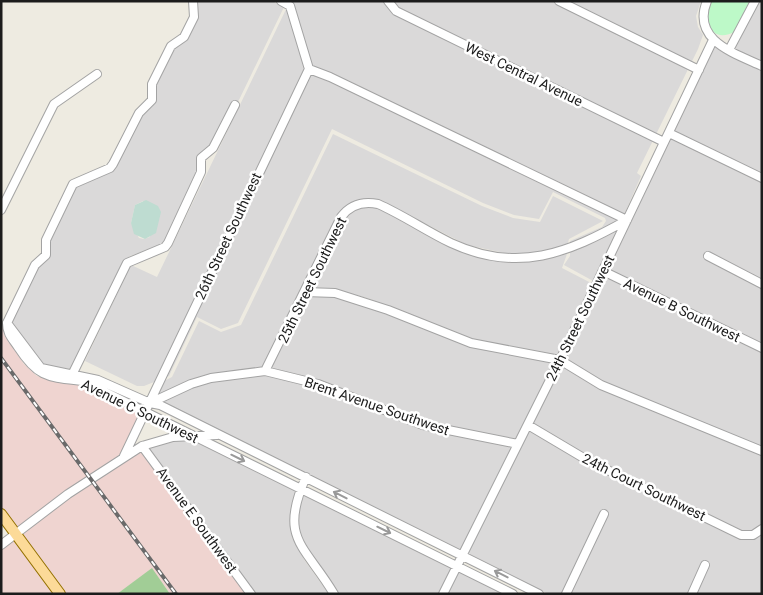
<svg xmlns="http://www.w3.org/2000/svg" width="763" height="595" viewBox="0 0 763 595" font-family="Roboto,sans-serif">
	<style>
		.residential { fill: #dad9d9; fill-rule: evenodd }
		.commercial { fill: #efd4d0 }
		.forest { fill: #a1cd96 }
		.wetland { fill: #bedcd1 }
		.park { fill: #bdf9c8 }
		.lines { fill: none; stroke-linecap: round; stroke-linejoin: round }
		.minor-casing { stroke: #a3a3a3; stroke-width: 10 }
		.major-casing { stroke: #947100; stroke-width: 12 }
		.minor { stroke: #fff; stroke-width: 8 }
		.major { stroke: #fcda98; stroke-width: 10 }
		.rail-casing { stroke: #6a6a6a; stroke-width: 4 }
		.rail { stroke: #fff; stroke-width: 2; stroke-dasharray: 5.5; stroke-linecap: butt }
		.oneway { stroke: #999 }
		.labels { text-anchor: middle; stroke-width: 5; stroke-linejoin: round; paint-order: stroke }
		.street-label { font-size: 14px; fill: #1c1c1c; stroke: #fff }
	</style>
	<rect width="100%" height="100%" fill="#eeebe1"/>
	<path class="residential" d="M197,1h75l12,6 -46,95 -4,-2 -24,46 -11,10 -2,16 -32,69 -7,5 -28,10 -6,5 -53,108 -22,-2 -6,-3 -10,-12 -21,-29 26,-56 11,-10v-16l27,-55 36,-15 7,-10 23,-46 13,-13 1,-17 18,-37 23,-29zM143,201l7,36 -6,2 -5,-1 -8,-15 4,-18z
		M290,1h411l-5,15 2,11 5,8 -5,14 -61,124 4,3 -46,106 -31,-17 6,-9v-15l32,-14 4,-6 -1,-3 -52,-26 -14,27 -25,-4 -31,-12 -151,-74 -94,194 -17,6 -24,-12 -28,59 -25,10h-7l-52,-25 46,-96 26,12z
		M759,1h3v61l-28,-14z
		M715,46l47,25v103l-88,-43z
		M333,134l149,72 31,12 27,4 13,-26 50,25 -34,18 -2,7 -20,6 -34,3 -46,-10 -88,-45 -12,-1 -15,4 -14,13 -75,151 -53,7 -20,6 -34,17 6,-15 10,-5 27,-56 22,11 20,-7z
		M670,138l92,44v97l-55,-28 -3,7 58,30v56l-154,-75z
		M361,207h15l73,39 35,13 28,4 24,-2 31,-7 -5,14 31,16 -35,71 -85,-16 -103,-40 -34,-10 -26,-1 34,-69 6,-7z
		M604,276l158,77v94l-159,-65 -38,-24z
		M307,296l27,1 33,10 103,39 85,16 -38,78 -81,-16 -116,-44 -49,-12z
		M561,365l38,24 163,66v68l-2,3 -8,6 -9,-1 -154,-74 -56,-34z
		M265,375l52,12 105,41 91,19 -52,103 -299,-148 30,-15 20,-5z
		M529,430l88,50 123,59h13l9,-5v60h-66l14,-31 -6,-3 -16,34h-118l39,-81 -6,-4 -41,85h-14l-81,-41z
		M193,440l103,51 -5,25 1,21 13,24 24,33h-73l-108,-146 25,-7z
		M303,494l149,73 -13,27h-101l-27,-38 -12,-22 -2,-12z
		M458,570l46,24h-57z"/>
	<path class="commercial" d="M3,326l1,9 20,29 13,12 45,9 59,28 -20,41 -55,37 -48,38 -17,-22v-176z
		M141,451l106,143h-77l-18,-25 -35,25h-53l-42,-59 47,-38z
		M16,539l39,55h-54v-44z"/>
	<path class="forest" d="M152,568l18,26h-53z"/>
	<path class="wetland" d="M146,200l12,6 3,6 -5,21 -11,6 -11,-5 -3,-11 4,-18z"/>
	<path class="park" d="M712,1h40l-16,30c-25,14 -34,-10 -24,-30z"/>
	<g class="lines">
		<defs>
			<path id="minor" d="M193,1l1,16 -10,20 -13,9 -19,38v16l-13,13 -26,51 -3,4 -37,16 -27,56v15l-11,10 -28,58c0,11 5,15 11,24 20,31 30,30 65,34l430,213
				M281,1l9,5
				M388,1l8,10 268,131
				M559,1l140,69
				M707,1c-16,39 27,52 55,65
				M729,50l26,-49
				M309,69l21,8 297,143
				M669,133l93,45
				M1,210l53,-106 43,-30
				M708,256l54,28
				M603,271l159,77
				M305,292l30,1 53,17 83,33 89,17 41,25 161,66
				M7,323l34,45 57,12 52,23 10,2 379,189
				M265,371l76,-154c9,-12 22,-16 37,-13 25,11 48,27 73,39 67,31 117,10 176,-23
				M71,377l56,-114 38,-16 3,-4 33,-71v-14l12,-10 22,-43
				M150,403l41,-19 20,-6 54,-7 53,13 105,41 95,19
				M528,425l59,35 154,75h12l9,-6
				M142,446l109,148
				M124,456l185,-387 -19,-63
				M306,477c-28,62 -1,68 28,117
				M1,545l67,-51 74,-48 31,-9 44,-2
				M443,594l117,-234 153,-320
				M566,594l38,-80
				M692,594l13,-29"/>
			<path id="major" d="M1,514l59,80"/>
		</defs>
		<use href="#minor" class="minor-casing"/>
		<use href="#major" class="major-casing"/>
		<use href="#minor" class="minor"/>
		<use href="#major" class="major"/>
		<defs>
			<path id="rail" d="M1,358l175,236"/>
		</defs>
		<use href="#rail" class="rail-casing"/>
		<use href="#rail" class="rail"/>
	</g>
	<defs><path id="oneway-shaft" d="M-6 0H5M1.5-3L5.5 0L1.5 3" fill="none" stroke-width="1.6" stroke-linecap="round" stroke-linejoin="round" transform="scale(1.25)"/></defs>
	<g class="oneway">
		<use href="#oneway-shaft" transform="translate(238 458) rotate(26)"/>
		<use href="#oneway-shaft" transform="translate(340 495) rotate(-153)"/>
		<use href="#oneway-shaft" transform="translate(384 530) rotate(26)"/>
		<use href="#oneway-shaft" transform="translate(501 574) rotate(-153)"/>
	</g>
	<g class="labels">
		<g class="street-label">
			<text transform="translate(524 74) rotate(26)" y="5">West Central Avenue</text>
			<text transform="translate(228 236) rotate(-65)" y="5">26th Street Southwest</text>
			<text transform="translate(312 280) rotate(-64)" y="5">25th Street Southwest</text>
			<text transform="translate(682 310) rotate(26)" y="5">Avenue B Southwest</text>
			<text transform="translate(580 318) rotate(-64)" y="5">24th Street Southwest</text>
			<text transform="translate(377 406) rotate(19)" y="5">Brent Avenue Southwest</text>
			<text transform="translate(140 411) rotate(26)" y="5">Avenue C Southwest</text>
			<text transform="translate(644 487) rotate(26)" y="5">24th Court Southwest</text>
			<text transform="translate(197 520) rotate(54)" y="5">Avenue E Southwest</text>
		</g>
	</g>
	<rect width="763" height="595" fill="none" stroke="#1c1c1c" stroke-width="5"/>
</svg>
